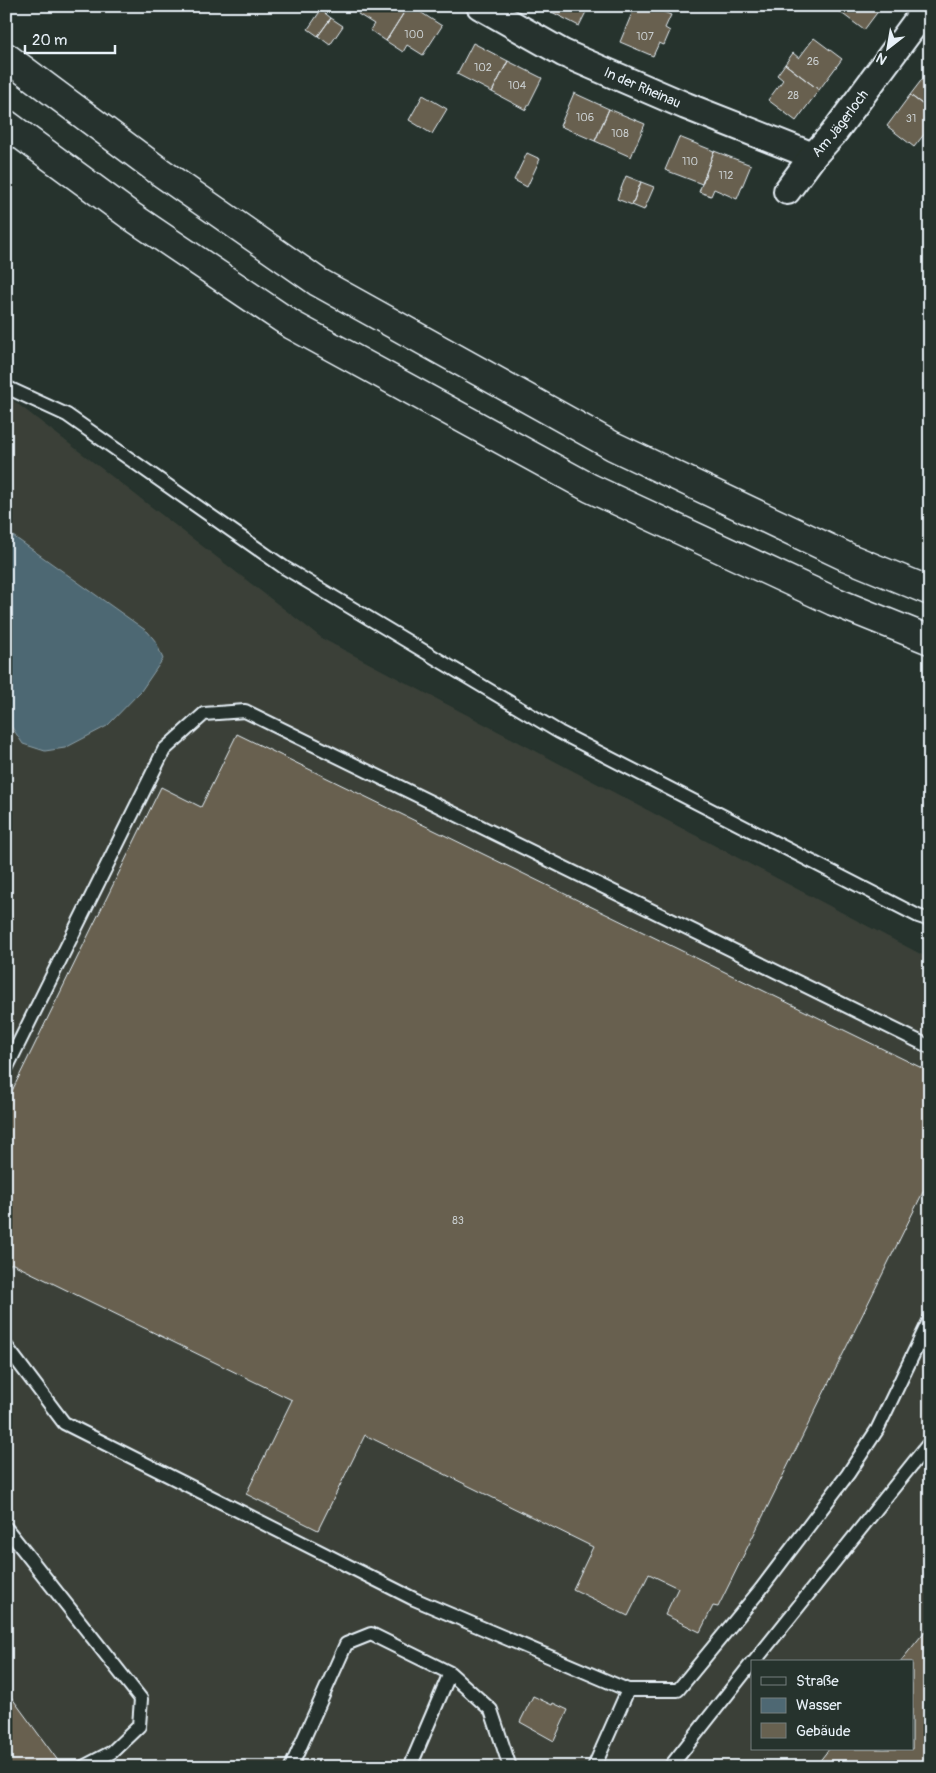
<svg xmlns="http://www.w3.org/2000/svg" width="936" height="1773" viewBox="0 0 936 1773" font-family="Pangolin,sans-serif">
	<style>
		.built { fill: #3a4138; fill-rule: evenodd }
		.water { fill: #4e6873; stroke: #8c9fa8 }
		.building { fill: #676150; stroke: #e8f1f8 }
		.lines { fill: none; stroke-linecap: round; stroke-linejoin: round }
		.service-casing { stroke: #e8f1f8; stroke-width: 16 }
		.minor-casing { stroke: #e8f1f8; stroke-width: 30 }
		.motorway-casing { stroke: #e8f1f8; stroke-width: 31 }
		.service { stroke: #26332d; stroke-width: 12 }
		.minor { stroke: #26332d; stroke-width: 26 }
		.motorway { stroke: #26332d; stroke-width: 28 }
		.labels { text-anchor: middle; stroke-width: 4; stroke-linejoin: round; paint-order: stroke }
		.number-label { font-size: 11px; fill: #c8cdce }
		.street-label { font-size: 14px; fill: #e8f1f8; stroke: #26332d }
	</style>
	<rect width="100%" height="100%" fill="#26332d"/>
	<filter id="ink" filterUnits="userSpaceOnUse"><feTurbulence type="fractalNoise" baseFrequency=".02" numOctaves="2"/><feDisplacementMap in="SourceGraphic" scale="10" xChannelSelector="R" yChannelSelector="G"/><feConvolveMatrix kernelMatrix="1 2 1 2 8 2 1 2 1" color-interpolation-filters="sRGB"/></filter>
	<g filter="url(#ink)">
		<path class="built" d="M6,395l317,244 607,320v808h-924zM752,1662h160v87h-160z"/>
		<path class="water" d="M6,531l142,101 8,10 7,17 -22,32 -34,35 -42,22 -20,3 -22,-7 -12,-18 -5,-49z"/>
		<path class="building" d="M363,6h45l-22,35 -16,-11 4,-6 -16,-10z
			M408,6h3l31,20 -19,29 -16,-10 -4,7 -17,-11z
			M545,6h44l-10,20 -35,-18z
			M635,6h14l22,9 -6,13 5,3 -6,14 -5,-2 -6,13 -33,-14z
			M838,6h44l-18,24 -28,-21z
			M321,10l10,8 -13,18 -10,-7z
			M331,18l12,8 -13,19 -12,-9z
			M814,38l28,21 -23,31 -34,-26 8,-11 6,5z
			M473,43l35,18 -16,31 -35,-18z
			M508,61l34,17 -16,32 -34,-18z
			M785,64l34,26 -23,31 -28,-21 15,-20 -6,-5z
			M930,69v41l-20,-15z
			M574,93l35,16 -14,32 -35,-15z
			M423,95l24,14 -15,25 -23,-14z
			M910,95l20,15v17l-16,20 -27,-21z
			M609,109l36,15 -14,33 -36,-16z
			M679,137l35,14 -12,33 -37,-14z
			M714,151l37,14 -14,34 -23,-10 -3,7 -12,-4z
			M527,153l13,6 -13,28 -13,-7z
			M626,176l15,6 -9,23 -15,-6z
			M641,182l13,5 -10,23 -12,-5z
			M237,734l693,338v106l-212,429 -5,-1 -13,26 -35,-17 13,-27 -29,-14 -21,42 -55,-27 20,-42 -228,-112 -47,95 -72,-36 46,-94 -281,-137 -5,10v-170l155,-316 40,20z
			M930,1625v142h-115l14,-18h83v-87h-12z
			M6,1690l53,72 -7,5h-46z
			M533,1696l19,9 1,-2 15,7 -14,31 -34,-19z"/>
		<g class="lines">
			<defs>
				<path id="service" d="M6,387l61,28 218,153 274,164 359,184 12,4
					M6,1069l158,-319 40,-36 41,-3 685,336
					M6,1346l58,77 350,176 214,91h50l83,-101 87,-115 29,-44 53,-111
					M6,1528l135,171 -2,27 -27,26 -29,15
					M754,1662l176,-220
					M291,1767l55,-123 25,-10 79,39 41,37 19,57
					M410,1767l40,-94
					M594,1767l34,-77
					M670,1767l82,-104"/>
				<g id="minor">
					<path id="s1" d="M480,6l83,47 123,53 127,50"/>
					<path id="s2" d="M787,191l26,-35 20,-22 95,-128"/>
				</g>
				<path id="motorway" d="M6,57l153,114 159,111 295,164 234,111 83,34
					M6,124l125,92 161,109 298,163 243,113 97,39"/>
			</defs>
			<use href="#service" class="service-casing"/>
			<use href="#minor" class="minor-casing"/>
			<use href="#motorway" class="motorway-casing"/>
			<use href="#service" class="service"/>
			<use href="#minor" class="minor"/>
			<use href="#motorway" class="motorway"/>
		</g>
	</g>
	<g class="labels">
		<g class="number-label">
			<text x="414" y="38">100</text>
			<text x="645" y="40">107</text>
			<text x="813" y="65">26</text>
			<text x="483" y="71">102</text>
			<text x="517" y="89">104</text>
			<text x="793" y="99">28</text>
			<text x="585" y="121">106</text>
			<text x="911" y="122">31</text>
			<text x="620" y="137">108</text>
			<text x="690" y="165">110</text>
			<text x="726" y="179">112</text>
			<text x="458" y="1224">83</text>
		</g>
		<g class="street-label">
			<text dy="5" stroke="none"><textPath href="#s1" startOffset="182">In der Rheinau</textPath></text>
			<text dy="5" stroke="none"><textPath href="#s2" startOffset="86">Am Jägerloch</textPath></text>
		</g>
	</g>
	<rect width="936" height="1773" fill="none" stroke="#26332d" stroke-width="25"/>
	<rect x="12" y="12" width="911" height="1748" fill="none" stroke="#e8f1f8" stroke-width="2" filter="url(#ink)"/>
	<rect x="751" y="1660" width="162" height="90" fill="#26332d" stroke="#747f7e"/>
	<rect x="761" y="1677" width="25" height="8" fill="#26332d" stroke="#747f7e"/>
	<text x="796" y="1686" font-size="15" fill="#e8f1f8">Straße</text>
	<rect x="761" y="1698" width="25" height="15" fill="#4e6873" stroke="#747f7e"/>
	<text x="796" y="1710" font-size="15" fill="#e8f1f8">Wasser</text>
	<rect x="761" y="1723" width="25" height="15" fill="#676150" stroke="#747f7e"/>
	<text x="796" y="1736" font-size="15" fill="#e8f1f8">Gebäude</text>
	<g transform="translate(888 48) rotate(211)" stroke="#26332d" stroke-width="4" paint-order="stroke">
	<path d="M0-4L9 19L0 12L-9 19Z" fill="#e8f1f8"/>
	<text y="-8" font-size="14" font-weight="bold" text-anchor="middle" fill="#e8f1f8">N</text>
	</g>
	<path d="M25 45v8h90v-8" fill="none" stroke="#e8f1f8" stroke-width="2.5"/>
	<text x="32" y="45" font-size="15" fill="#e8f1f8" stroke="#26332d" stroke-width="4" paint-order="stroke">20 m</text>
</svg>
